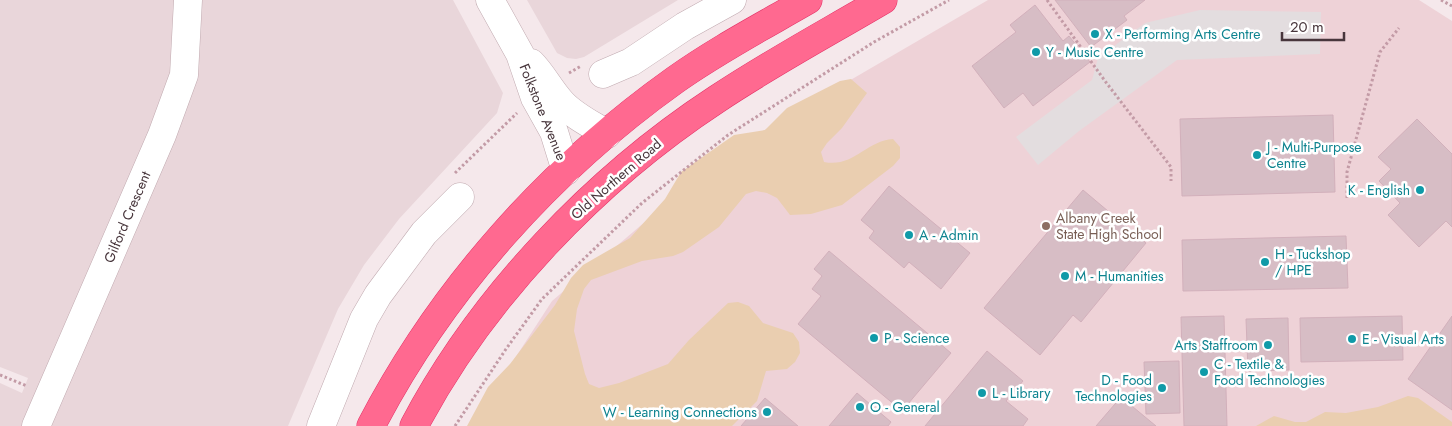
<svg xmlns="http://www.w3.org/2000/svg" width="1452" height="426" viewBox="0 0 1452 426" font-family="Jost,sans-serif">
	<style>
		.residential { fill: #e9d6da }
		.education { fill: #eed2d7 }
		.green { fill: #eaceb0 }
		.parking { fill: #e3dddf }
		.building { fill: #d7bdc5; stroke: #d2b0bb }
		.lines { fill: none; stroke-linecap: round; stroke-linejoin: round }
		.minor-casing { stroke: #c1aab0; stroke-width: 29 }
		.highway-casing { stroke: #e33367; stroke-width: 29 }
		.path { stroke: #c39ba6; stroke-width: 3; stroke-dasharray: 2.5 2.5; stroke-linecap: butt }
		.minor { stroke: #fff; stroke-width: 28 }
		.highway { stroke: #ff6990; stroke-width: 28 }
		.culture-dot { fill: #0f9aa8; stroke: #fff; stroke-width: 2 }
		.education-dot { fill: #8d6e63; stroke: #fff; stroke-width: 2 }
		.labels { text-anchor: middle; stroke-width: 5; stroke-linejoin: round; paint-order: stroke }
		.culture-label { font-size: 14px; fill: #0d838f; stroke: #fff; text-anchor: start }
		.street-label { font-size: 14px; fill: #48363c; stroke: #fff }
		.education-label { font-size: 14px; fill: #785e54; stroke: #fff; text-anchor: start }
	</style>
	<rect width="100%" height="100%" fill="#f5e8eb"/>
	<path class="residential" d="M0,0h453l50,93 -6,20 -98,106 -35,46 -26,44 -50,117h-288v-43l22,10 6,-15 -28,-11z
		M527,0h151l-94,57 -8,2 -9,-1 -10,-5z"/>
	<path class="education" d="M988,0h431l33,21v405h-981l81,-125 175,-149z"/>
	<path class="green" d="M851,79l16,14 -25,35 -15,15 -6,9 3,10c29,6 42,-21 69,-23l7,8v11l-7,8 -51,39 -31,9 -21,1 -13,-17 -10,-5 -11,-2 -10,3 -27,33 -36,25 -10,4 -31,5 -51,19 -7,9 -7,20 -3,22 11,43 4,10 10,4 20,-5 49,-19 21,-24 39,-37 10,-1 11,4 14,17 30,10 6,9 1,11 -5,9 -8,7 -21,2 -9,30 -25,25h-265l21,-39 22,-23 45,-59 16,-27 12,-13 47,-27 35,-39 16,-27 53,-37 31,-5 22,-22 53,-27z
		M1408,396l10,2 34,24v4h-196l18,-10 21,6h11l19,-10 21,1 32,-6z"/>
	<path class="parking" d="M1200,10l121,2 -1,42 -143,6 -98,71 -41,34 -22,-28 76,-57 6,-22 47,-35z"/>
	<path class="building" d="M1055,0h90l-21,16 3,4 -36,27z
		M1035,5l28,36 6,-5 21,26 -57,44 -10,-13 -19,15 -32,-42 44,-34 -6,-7z
		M1333,115l2,77 -153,4 -2,-77z
		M1417,119l35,35v73l-6,-6 -27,26 -31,-32 12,-12 -21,-22 12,-12 -13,-12z
		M889,186l81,67 -29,36 -32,-27 -5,6 -35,-30 5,-7 -13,-11z
		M1083,190l63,53 -65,79 -8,-7 -33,40 -56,-47z
		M1346,236l2,52 -165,3 -1,-51z
		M829,251l122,102 -49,58 -104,-87 23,-28 -9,-7 10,-13 -8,-7z
		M1224,316l3,110h-43l-3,-109z
		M1402,316l1,44 -102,2 -1,-44z
		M1452,316v94l-44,-31z
		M1288,318l1,52 -41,1 -2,-52z
		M987,351l36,30 -17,20 22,18 -5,7h-98z
		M1179,361l1,52 -34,1 -2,-52z
		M857,393l34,29 -3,4h-59z
		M1121,397l35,29h-60z
		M765,398l33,28h-57z"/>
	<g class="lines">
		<defs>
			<path id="minor" d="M490,0l30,54 15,44 19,34 12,39
				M531,63c12,12 19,27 31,40 12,13 29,21 45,31
				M603,74l28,-12 54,-36 47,-26
				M36,426l126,-291 22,-60 4,-75
				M321,426l43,-107 14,-24 46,-62 36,-36"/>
			<path id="highway" d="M371,426c71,-137 179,-257 304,-346 42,-30 88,-54 133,-80
				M414,426c68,-129 181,-247 303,-327 54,-36 110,-66 166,-99"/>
		</defs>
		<use href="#minor" class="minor-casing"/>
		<use href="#highway" class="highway-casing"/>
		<path class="path" d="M1047,0l58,81 66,86v14
			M1441,0l11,6
			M569,73l12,-7
			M455,173l62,-60
			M1347,198v-26l33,-120 19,-24
			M0,375l27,11
			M455,426l51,-77 36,-50 100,-96 86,-68 146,-93 75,-42"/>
		<use href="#minor" class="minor"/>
		<use href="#highway" class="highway"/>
	</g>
	<g class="culture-dot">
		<circle cx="1095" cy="34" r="5"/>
		<circle cx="1036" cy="52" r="5"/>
		<circle cx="1257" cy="155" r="5"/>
		<circle cx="1420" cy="190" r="5"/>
		<circle cx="909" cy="235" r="5"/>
		<circle cx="1265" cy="262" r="5"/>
		<circle cx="1065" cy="276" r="5"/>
		<circle cx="874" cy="338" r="5"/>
		<circle cx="1352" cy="339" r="5"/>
		<circle cx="1268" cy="345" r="5"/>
		<circle cx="1204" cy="372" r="5"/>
		<circle cx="1162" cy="388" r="5"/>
		<circle cx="982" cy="393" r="5"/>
		<circle cx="860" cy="407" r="5"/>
		<circle cx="767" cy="412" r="5"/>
	</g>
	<circle class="education-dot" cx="1046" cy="226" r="5"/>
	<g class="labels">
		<g class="culture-label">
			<text x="1105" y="39">X - Performing Arts Centre</text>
			<text x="1046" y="57">Y - Music Centre</text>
			<text x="1267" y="152">J - Multi-Purpose<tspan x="1267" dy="16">Centre</tspan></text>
			<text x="1410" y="195" text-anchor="end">K - English</text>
			<text x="919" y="240">A - Admin</text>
			<text x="1275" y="259">H - Tuckshop<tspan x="1275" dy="16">/ HPE</tspan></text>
			<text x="1075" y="281">M - Humanities</text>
			<text x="884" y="343">P - Science</text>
			<text x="1362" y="344">E - Visual Arts</text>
			<text x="1258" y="350" text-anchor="end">Arts Staffroom</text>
			<text x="1214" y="369">C - Textile &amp;<tspan x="1214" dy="16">Food Technologies</tspan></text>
			<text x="1152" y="385" text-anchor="end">D - Food<tspan x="1152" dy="16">Technologies</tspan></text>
			<text x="992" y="398">L - Library</text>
			<text x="870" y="412">O - General</text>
			<text x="757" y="417" text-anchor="end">W - Learning Connections</text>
		</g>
		<g class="street-label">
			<text transform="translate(543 112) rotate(68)" y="5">Folkstone Avenue</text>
			<text transform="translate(616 179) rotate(-41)" y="5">Old Northern Road</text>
			<text transform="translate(127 217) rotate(-67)" y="5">Gilford Crescent</text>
		</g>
		<g class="education-label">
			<text x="1056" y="223">Albany Creek<tspan x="1056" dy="16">State High School</tspan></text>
		</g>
	</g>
	<path d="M1282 32v8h62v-8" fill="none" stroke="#48363c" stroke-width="2.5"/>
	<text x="1290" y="32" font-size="15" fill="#48363c" stroke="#ffffff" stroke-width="4" paint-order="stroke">20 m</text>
</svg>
